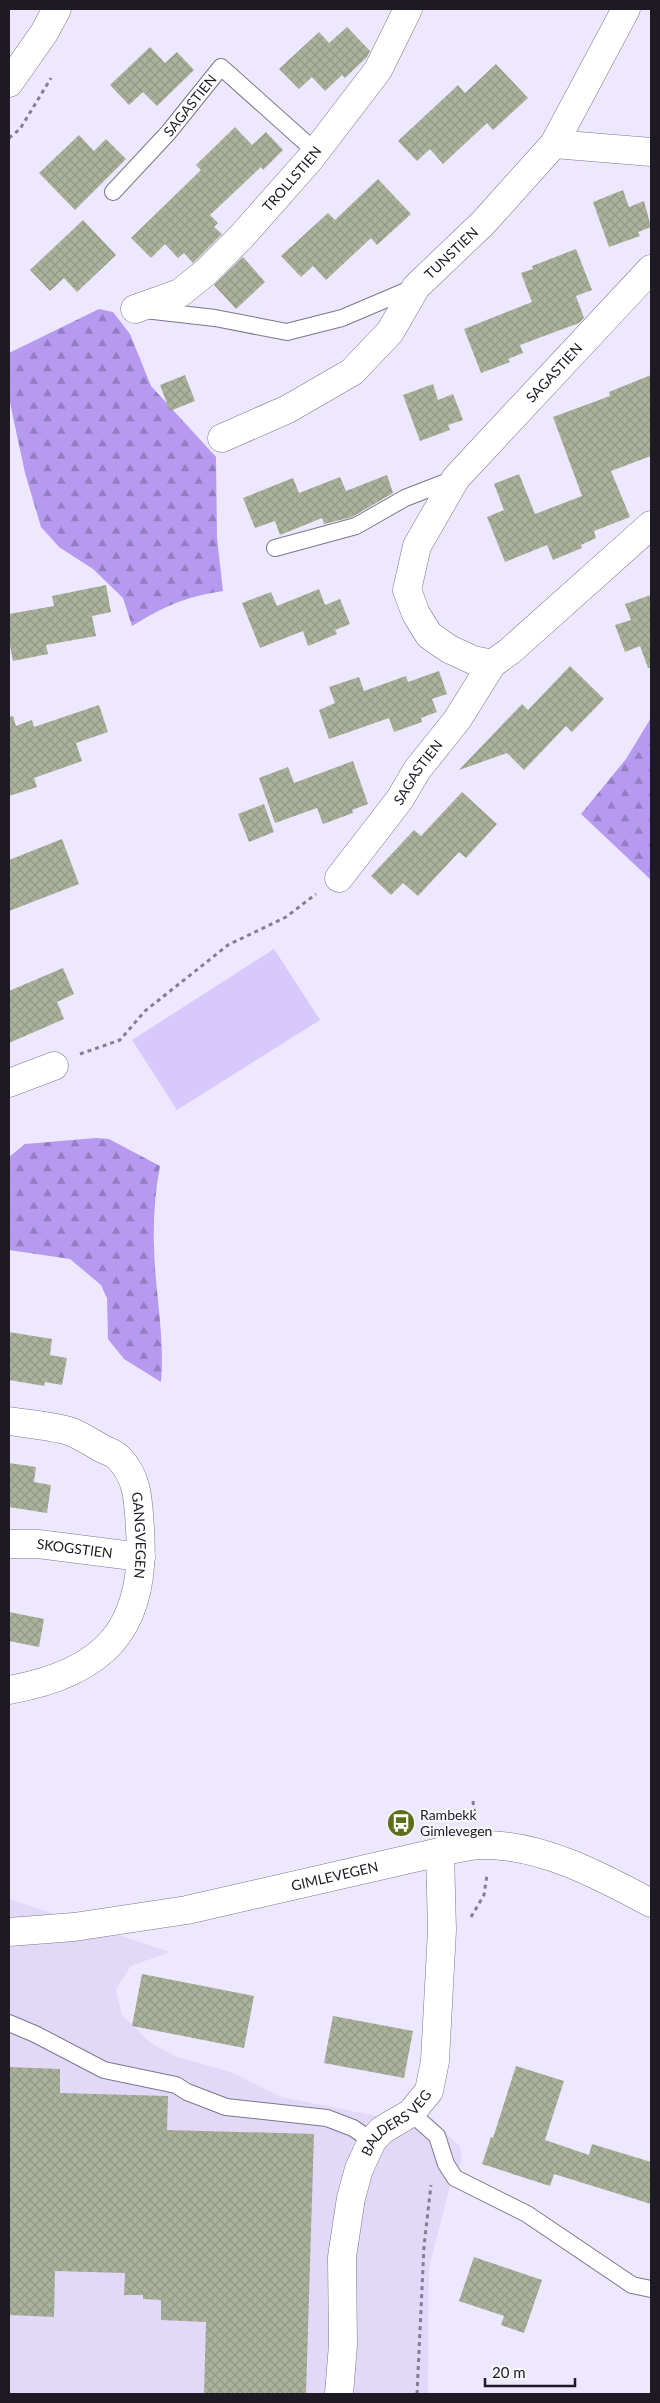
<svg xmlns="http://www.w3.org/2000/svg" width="660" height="2403" viewBox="0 0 660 2403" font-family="Lato,sans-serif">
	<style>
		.built { fill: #e2d9f9 }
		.forest { fill: url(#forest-firs) }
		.garden { fill: #d8c9fd }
		.building { fill: url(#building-cross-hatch) }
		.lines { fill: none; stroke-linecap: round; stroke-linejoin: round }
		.service-casing { stroke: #7c768b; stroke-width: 18 }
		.minor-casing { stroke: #7c768b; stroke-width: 29 }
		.tertiary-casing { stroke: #7c768b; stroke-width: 29 }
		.path { stroke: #847f90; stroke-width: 3; stroke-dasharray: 4 4; stroke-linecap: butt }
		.service { stroke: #fff; stroke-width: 16 }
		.minor { stroke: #fff; stroke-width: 28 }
		.tertiary { stroke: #fff; stroke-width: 28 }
		.labels { text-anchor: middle; stroke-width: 4; stroke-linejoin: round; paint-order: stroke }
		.street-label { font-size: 14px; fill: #1d1a23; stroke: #f8f7fc }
		.poi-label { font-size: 14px; fill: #1d1a23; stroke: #f8f7fc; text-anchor: start }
	</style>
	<defs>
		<pattern id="forest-firs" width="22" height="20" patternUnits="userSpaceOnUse" patternTransform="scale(1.25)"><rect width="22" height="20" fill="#b69af0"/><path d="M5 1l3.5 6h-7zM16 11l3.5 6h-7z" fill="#937dc2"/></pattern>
		<pattern id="building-cross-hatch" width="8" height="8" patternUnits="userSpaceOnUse" patternTransform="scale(1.25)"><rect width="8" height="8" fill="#aab29b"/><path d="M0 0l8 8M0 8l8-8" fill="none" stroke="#929885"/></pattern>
	</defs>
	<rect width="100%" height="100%" fill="#ede7ff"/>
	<path class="built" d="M9,1899l161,53 -39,14 -15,23 6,26 30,29 25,13 54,15 50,25 96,19 28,-4 27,6 28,29 2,14 -12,25 -21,81 -1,127h-419z"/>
	<path class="forest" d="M99,309l14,3 17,22 21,52 65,71 1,81 6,53c-39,6 -58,15 -91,35l-9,-28 -30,-29 -34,-22 -18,-20 -16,-54 -16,-75v-45z
		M651,718v162l-70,-66 45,-55z
		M96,1138l13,1 51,27c-5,26 -7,54 -6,81 1,45 11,89 7,135l-37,-23 -16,-20 -1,-41 -6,-13 -31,-26 -61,-9v-93l16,-13z"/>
	<path class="garden" d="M274,949l46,71 -143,90 -45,-70z"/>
	<path class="building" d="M347,27l23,24 -3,6 -22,21 -3,-3 -17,16 -13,-14 -13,12 -20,-20 40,-37 10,11z
		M150,47l15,16 12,-11 17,18 -37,36 -14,-14 -14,13 -19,-20z
		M496,64l32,34 -35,32 -6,-7 -44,41 -13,-15 -13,12 -19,-20 60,-56 7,8z
		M235,127l17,18 14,-13 17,18 -20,20 -2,-3 -51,48 8,8 -4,4 8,7 -29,29 -9,-10 -6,5 -13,-14 -14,14 -20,-20 70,-68 -5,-5z
		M79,135l15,16 12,-12 20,20 -51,51 -36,-37z
		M378,179l33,35 -34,31 -6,-7 -45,42 -13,-14 -12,11 -20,-21 47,-43 7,7z
		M623,190l6,17 15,-6 7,26 -13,5 2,4 -31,11 -16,-45z
		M83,220l33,35 -39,37 -13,-14 -14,13 -20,-21z
		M576,249l16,41 -16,6 8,22 -5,5 -59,22 3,8 -15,6 2,3 -29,11 -17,-44 68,-27 -11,-29 12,-4 -1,-3z
		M243,257l22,25 -29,27 -22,-24z
		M185,375l10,26 -25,10 -10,-26z
		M651,375v81l-40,15 19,46 -36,14 2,7 -15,7 1,3 -29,12 -6,-15 -42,17 -18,-45 17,-7 -10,-26 25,-10 16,40 47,-18 -29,-79 57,-21 -1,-4z
		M433,384l5,16 15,-6 10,26 -15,5 2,5 -30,11 -17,-46z
		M387,475l6,18 -41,24 -28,7 -2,-6 -42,17 -5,-14 -20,7 -12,-30 50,-20 6,15 41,-16 6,14z
		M106,585l5,27 -19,4 4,20 -50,9 2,9 -35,7 -4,-21v-26l45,-8 -2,-10z
		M319,589l6,16 15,-6 10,25 -15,6 2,4 -29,12 -5,-15 -43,17 -18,-45 29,-11 6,14z
		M651,595v73h-3l-8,-22 -15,6 -10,-27 16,-5 -6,-16z
		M570,666l34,33 -32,33 -6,-6 -42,44 -17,-17 -48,17 63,-66 6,6z
		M439,671l8,23 -15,5 5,13 -16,6 1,4 -28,10 -5,-14 -60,21 -10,-29 16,-7 -6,-16 30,-10 5,14 42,-15 2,6z
		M99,705l9,27 -32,11 6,18 -48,17 3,9 -28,9v-79l4,-1 3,10 16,-6 2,7z
		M353,761l15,43 -16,6 1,3 -30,11 -6,-16 -42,15 -16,-45 29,-11 6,16z
		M462,792l35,32 -31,34 -7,-6 -41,44 -15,-13 -12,12 -20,-19 43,-46 7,6z
		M264,804l10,28 -25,10 -11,-28z
		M62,839l17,45 -70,27v-51z
		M63,968l11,26 -17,8 7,17 -55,24v-52z
		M9,1332l43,7 -2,16 17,3 -5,27 -17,-3 -1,4 -35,-6z
		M9,1463l27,4 -2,15 17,3 -4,28 -38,-6z
		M9,1612l35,7 -5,28 -30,-6z
		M142,1974l112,22 -10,52 -112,-22z
		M333,2016l80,15 -9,47 -80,-15z
		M516,2066l48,15 -19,59 44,15 3,-11 59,18v42l-97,-30 -4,12 -68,-22 9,-27 2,1z
		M9,2067l51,2v24l108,3 -1,34 147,4 -8,260h-102l2,-72 -45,-2v-20l-18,-1v-4h-19l1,-22 -70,-2 -1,46 -45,-2z
		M474,2257l68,23 -18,53 -23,-8 3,-9 -45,-15z"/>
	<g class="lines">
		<defs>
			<g id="service">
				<path id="s1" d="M113,192l55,-59 53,-66 95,85"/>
				<path d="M145,310l70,8 72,14 55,-14 73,-31"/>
				<path d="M275,548l81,-22 49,-28 49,-19"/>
				<path d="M9,2023l26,11 69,36 72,15 11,7 39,15 101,11 26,10 19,13"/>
				<path d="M411,2113l26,23 9,28 9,14 72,36 105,71 19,4"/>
			</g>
			<g id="minor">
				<path d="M554,144l97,8"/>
				<path id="s2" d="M135,309l45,-16 26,-21 36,-36 68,-77 68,-89 30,-61"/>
				<path id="s3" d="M222,438l66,-29 64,-37 38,-40 26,-45 67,-64 71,-79 72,-135"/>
				<path id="s4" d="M492,664l-19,-4 -24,-11 -20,-14 -13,-21 -9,-24 10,-44 39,-68 195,-209"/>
				<path id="s5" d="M339,878l61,-79 17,-29 40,-50 35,-56 18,-13 141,-126"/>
				<path d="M9,1083l45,-17"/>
				<path id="s6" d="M9,1421c19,3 41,5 60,10 11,4 23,12 34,18 5,2 12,5 16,9 20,21 19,44 21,71 7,99 -35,144 -131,161"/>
				<path id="s7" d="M9,1544h29l103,13"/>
				<path id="s8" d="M339,2394l4,-49 -1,-88 9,-59 8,-29 13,-28 10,-11 29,-17 18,-22 6,-30 7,-131 -2,-78"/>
			</g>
			<g id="tertiary">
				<path d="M9,83l35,-50 13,-24"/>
				<path id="s9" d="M9,1932l65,-5 113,-17 253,-58c12,-2 25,-6 38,-7 61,-2 121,30 173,58"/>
			</g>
		</defs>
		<use href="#service" class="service-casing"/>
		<use href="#minor" class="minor-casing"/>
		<use href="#tertiary" class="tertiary-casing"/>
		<path class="path" d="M9,138l11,-9 31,-51
			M80,1054l40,-14 25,-29 83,-66 58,-28 30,-23
			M473,1801l2,16
			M471,1917l13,-22 3,-20
			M417,2394l7,-148 7,-61"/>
		<use href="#service" class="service"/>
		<use href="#minor" class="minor"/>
		<use href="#tertiary" class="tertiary"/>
	</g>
	<defs>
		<symbol id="bus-disc" viewBox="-11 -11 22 22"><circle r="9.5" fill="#5c6f1c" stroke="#f8f7fc"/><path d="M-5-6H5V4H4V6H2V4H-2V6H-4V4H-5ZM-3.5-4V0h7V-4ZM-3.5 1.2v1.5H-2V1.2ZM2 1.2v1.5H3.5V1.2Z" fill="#fff"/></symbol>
	</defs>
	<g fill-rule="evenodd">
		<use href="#bus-disc" x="385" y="1807" width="32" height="32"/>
	</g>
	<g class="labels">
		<g class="street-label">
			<text dy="5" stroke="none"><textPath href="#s1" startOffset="116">SAGASTIEN</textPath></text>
			<text dy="5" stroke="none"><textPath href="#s2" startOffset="208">TROLLSTIEN</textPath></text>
			<text dy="5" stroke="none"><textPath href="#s3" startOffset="302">TUNSTIEN</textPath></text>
			<text dy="5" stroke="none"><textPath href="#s4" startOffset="388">SAGASTIEN</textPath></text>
			<text dy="5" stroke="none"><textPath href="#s5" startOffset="132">SAGASTIEN</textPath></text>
			<text dy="5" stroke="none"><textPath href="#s6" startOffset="200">GANGVEGEN</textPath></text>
			<text dy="5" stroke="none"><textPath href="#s7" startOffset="66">SKOGSTIEN</textPath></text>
			<text dy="5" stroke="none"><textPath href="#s9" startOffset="331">GIMLEVEGEN</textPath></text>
			<text dy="5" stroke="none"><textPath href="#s8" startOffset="288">BALDERS VEG</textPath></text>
		</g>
		<g class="poi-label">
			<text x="420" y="1820">Rambekk<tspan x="420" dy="16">Gimlevegen</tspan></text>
		</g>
	</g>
	<rect width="660" height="2403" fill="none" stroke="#1d1a23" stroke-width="20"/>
	<path d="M485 2378v8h90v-8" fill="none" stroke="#1d1a23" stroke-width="2.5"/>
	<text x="492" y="2378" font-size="15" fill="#1d1a23" stroke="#f8f7fc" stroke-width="4" paint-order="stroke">20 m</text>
</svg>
